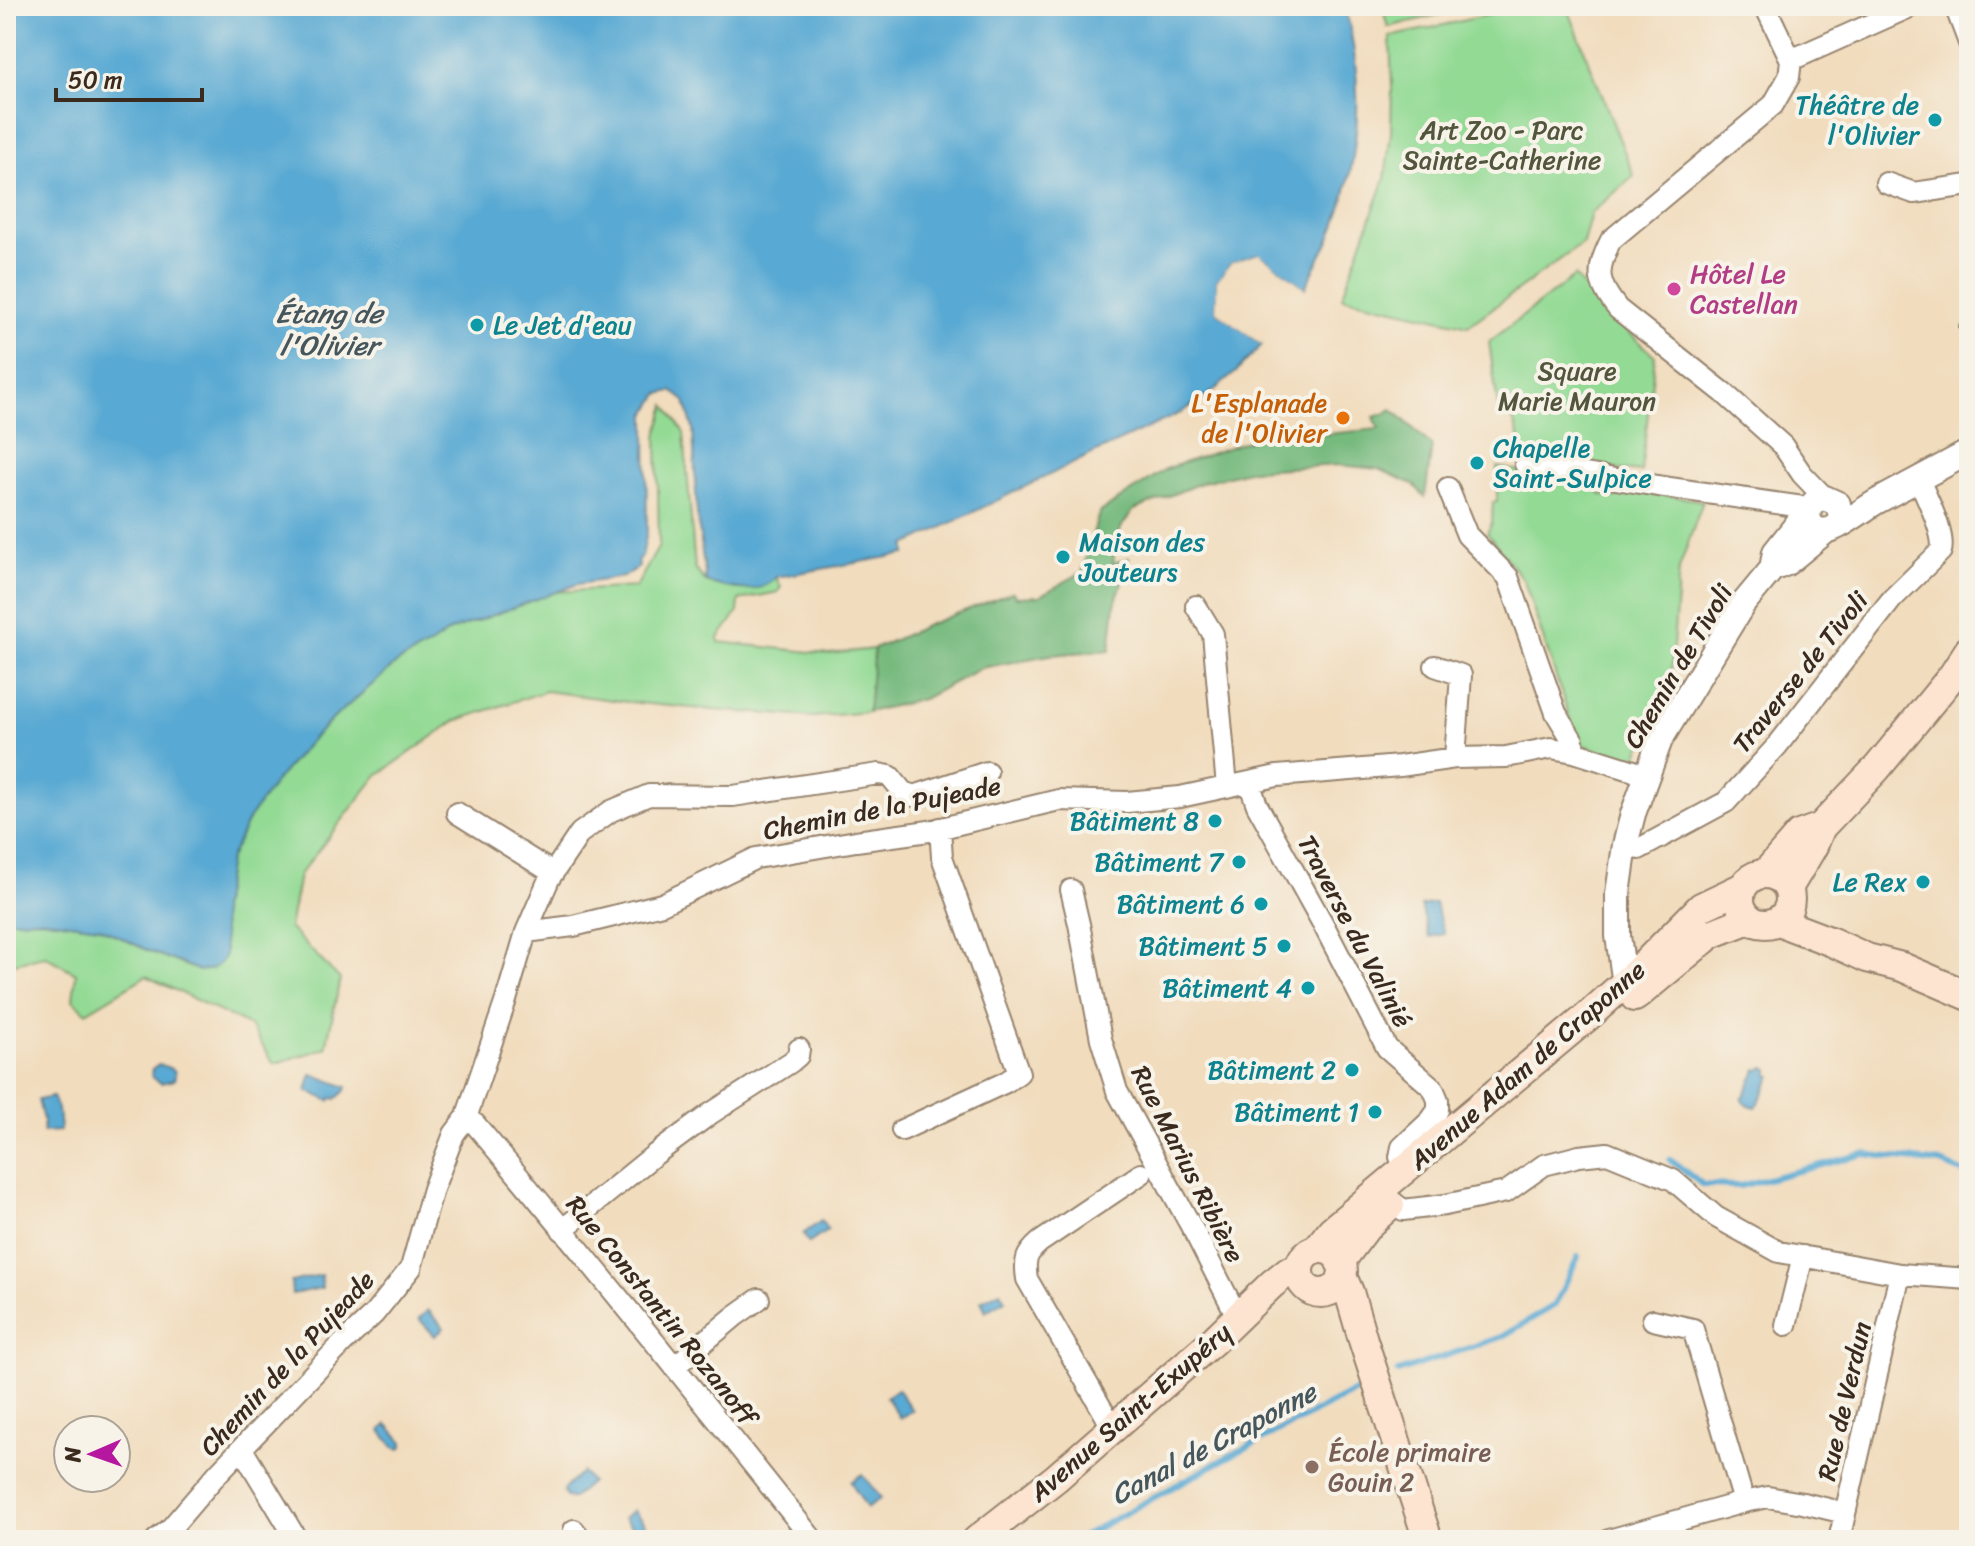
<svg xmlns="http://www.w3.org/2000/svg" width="1975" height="1546" viewBox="0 0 1975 1546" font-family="Sriracha,sans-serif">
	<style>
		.green { fill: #93da94; stroke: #678259; stroke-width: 2 }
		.forest { fill: #76ba7e; stroke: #58724e; stroke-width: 2 }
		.water { fill: #58a9d3; stroke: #4a6a78; stroke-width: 2 }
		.pier { fill: #f1dcbd }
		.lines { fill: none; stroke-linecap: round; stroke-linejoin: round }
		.stream { stroke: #58a9d3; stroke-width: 6 }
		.pedestrian-casing { stroke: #96836e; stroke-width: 18 }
		.minor-casing { stroke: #96836e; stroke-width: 24 }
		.tertiary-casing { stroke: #96836e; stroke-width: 28 }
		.secondary-casing { stroke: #96836e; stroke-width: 32 }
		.pedestrian { stroke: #fff; stroke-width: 14 }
		.minor { stroke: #fff; stroke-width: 20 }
		.tertiary { stroke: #fff; stroke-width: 24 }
		.secondary { stroke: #fde4d1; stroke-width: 28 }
		.culture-dot { fill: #0f9aa8; stroke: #f7f3e8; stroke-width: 3 }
		.hotel-dot { fill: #d1479c; stroke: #f7f3e8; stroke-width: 3 }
		.food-dot { fill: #e8710a; stroke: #f7f3e8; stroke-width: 3 }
		.education-dot { fill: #8d6e63; stroke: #f7f3e8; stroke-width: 3 }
		.labels { text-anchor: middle; stroke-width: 8; stroke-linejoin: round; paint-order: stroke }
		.culture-label { font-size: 26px; fill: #0d838f; stroke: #f7f3e8; text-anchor: end }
		.park-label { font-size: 26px; fill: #51563c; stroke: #f7f3e8 }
		.hotel-label { font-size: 26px; fill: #b23c85; stroke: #f7f3e8; text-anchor: start }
		.food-label { font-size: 26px; fill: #c56008; stroke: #f7f3e8; text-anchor: end }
		.street-label { font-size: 26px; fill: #3b2a1e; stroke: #f7f3e8 }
		.education-label { font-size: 26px; fill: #785e54; stroke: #f7f3e8; text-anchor: start }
		.water-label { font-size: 28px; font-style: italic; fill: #45565d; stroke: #f7f3e8 }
	</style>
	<rect width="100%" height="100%" fill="#f7f3e8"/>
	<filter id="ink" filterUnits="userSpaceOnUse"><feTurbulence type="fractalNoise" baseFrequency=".0125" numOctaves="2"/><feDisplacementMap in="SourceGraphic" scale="16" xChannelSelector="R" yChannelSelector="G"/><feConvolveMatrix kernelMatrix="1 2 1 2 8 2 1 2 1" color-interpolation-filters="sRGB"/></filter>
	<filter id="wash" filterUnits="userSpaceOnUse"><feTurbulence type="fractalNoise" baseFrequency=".006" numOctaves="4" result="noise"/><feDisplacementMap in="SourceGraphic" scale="32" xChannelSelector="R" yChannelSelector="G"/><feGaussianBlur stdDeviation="1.8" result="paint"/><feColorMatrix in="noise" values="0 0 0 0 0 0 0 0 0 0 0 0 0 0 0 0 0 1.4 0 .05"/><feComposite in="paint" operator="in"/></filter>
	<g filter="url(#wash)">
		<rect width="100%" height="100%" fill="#f1dcbd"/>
		<path class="green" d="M1382,6h93l-87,21z
			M1528,6h39l67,170 -43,37 -8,30 -115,83 -126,-29 43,-118 6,-46 1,-46 -2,-50z
			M1575,276c23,31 52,54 80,80l-14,116 -114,-12 -14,-41 -15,-12 -9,-65z
			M666,405l18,28 11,136 11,13 24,6h27l19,-11 5,10 -3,5 -39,8 -1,12 -19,26v4l110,12 45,-5 -6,63 -56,5 -98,-7 -87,-8 -81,-11 -91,30 -78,55 -78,99 -10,53 51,51 -14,69 -52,16 -24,-38 -104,-50 -60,36 -13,-12 3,-27 -31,-17 -39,9v-45l35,-1 58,8 50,24 50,20 13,-2 13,-15 -4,-45 8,-49 20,-42 29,-40 35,-40 25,-24 59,-51 36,-20 17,-12 104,-39 82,-5 23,-41 -2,-110z
			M1497,467l99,17 4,10c10,4 22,7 27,-5l76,12 -24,68 -9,117 -36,77 -56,-20 -54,-162 -37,-48 5,-10 1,-21 4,-1z"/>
		<path class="forest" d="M1392,409l40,37 -7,51 -12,-13 -35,-15 -39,-4 -87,5 -49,12 -69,28 -12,16 -6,14 -3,23 16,-5 -14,47 -5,45 -60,5 -69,13 -58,31 -55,13 6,-63 56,-25 83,-32 3,5 23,-1 43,-24 17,-59 67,-44 107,-37 25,7 18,-4 63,-6 -5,-12 11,-3z"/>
		<path class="water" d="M6,6h1339c20,77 16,158 -15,232 -8,17 -17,33 -25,50l-46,-34 -28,9 -14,18 -1,30 46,34 -26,27 -29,24 -27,17 -90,42 -184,90v9l-130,23c-15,20 -49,11 -70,5l-9,-68 -4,-85 -8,-28 -13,-10 -13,3 -13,21 1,117 -5,24 -4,3 1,8 -16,10 -45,7 -128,47 -17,12 -36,20 -59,51 -25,24 -35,40 -29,40 -20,42 -8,49 4,45 -4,8 -9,7 -12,2 -51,-20 -50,-24 -58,-8 -35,1z
			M1435,903l9,31 -15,3 -8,-31z
			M159,1064l15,6 1,5 -1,5 -13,3 -9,-6v-8z
			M1764,1067l5,2v6l3,1 -16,31 -7,-2 -7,-5 15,-31 3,1z
			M312,1074l35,13 -1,3 -10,9 -5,-1 -1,3 -23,-10z
			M53,1097l5,12 2,22 -17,1v-12l-5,-20z
			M821,1221l7,9 -19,13 -6,-9z
			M321,1275l1,13 -30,6 -1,-12z
			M1000,1291l5,9 -19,11 -5,-10z
			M428,1310l16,18 -9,8 -16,-17z
			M897,1389l15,21 -12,8 -14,-21z
			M387,1424l16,18v5l-3,2 -6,-2 -13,-16z
			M582,1472l9,10 -19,17 -6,-2 -3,-7z
			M862,1474l19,24 -14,10 -16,-26z
			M633,1510l15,18 -9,8 -15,-18z"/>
		<path class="pier" d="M1259,254l46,34 -3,3 -44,-32 -25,7 -12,16 -1,27 45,33 -3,3 -46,-34 1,-30 14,-18z"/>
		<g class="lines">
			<path class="stream" d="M1670,1160l33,25 37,1 124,-32 77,9 28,12
				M1398,1372l103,-35 54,-32 23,-48
				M1076,1540l150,-82 143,-74"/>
		</g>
	</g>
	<g filter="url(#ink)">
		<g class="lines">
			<defs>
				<path id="pedestrian" d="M1967,327l2,2"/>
				<path id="minor" d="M1765,6l26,54 -2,17 -16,28 -162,135c-15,30 -15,42 7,69l106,84 59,53 19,28 23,24
					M1955,6l14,37
					M1791,60l121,-54
					M1886,183l28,10 55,-8
					M1525,464l139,23 146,21
					M1448,488l19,47 41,42 48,136 17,28 1,11
					M1196,606l17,28 14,153
					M1435,666l26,9 -6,83
					M1249,782l8,23 66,119 64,124 46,40 5,12v10l-7,10 -29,27 -2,10 6,12
					M457,813l96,60
					M1625,845l14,4 87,-47 51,-56 115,-147 49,-48c5,-17 -15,-54 -22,-72
					M1071,890l8,34 22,115 16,52 80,146 41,81
					M526,932l47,-6 89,-22 94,-46 100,-17 73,-10 130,-31 68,2 53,-5 97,-21 123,-10 55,-8 51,-1 45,-9 23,4 60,19 12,6
					M466,1118l9,6c115,137 227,276 338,416
					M902,1130l104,-48 13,-9 -77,-216 -2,-29
					M1393,1202l10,8 42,-5 61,-13 38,-27 35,-9 28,-3 66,27 43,37 63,35 121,22 69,5
					M562,1230l91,-74 57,-42 81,-52 7,-6 1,-7
					M1653,1320l40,9 51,173
					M1786,1325l17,-69
					M676,1369l4,-7 55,-46 24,-17
					M1112,1430l-6,-14 -79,-137c-3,-19 -1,-25 13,-37l101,-68
					M242,1449l55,91
					M574,1530l8,10
					M156,1540l14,-11 48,-56 124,-129 32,-30 37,-46 22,-79 21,-55 12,-16 40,-118 20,-68 23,-53 31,-46 31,-22 38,-16 84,1 146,-22 11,2 13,16 11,4 73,-24
					M1609,1540l135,-38 24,-5 35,6 42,10
					M1839,1540l61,-266"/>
				<path id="tertiary" d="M1836,527l5,-9 -3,-14 -13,-6c-26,4 -19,37 3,32 12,-2 36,-21 48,-28 31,-17 62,-33 93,-50
					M1772,569l3,-17 34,-43
					M1625,984l-7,-48v-42l7,-49 8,-31 27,-74 83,-136 29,-35 15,-6 39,-32"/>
				<path id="secondary" d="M1766,873l33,-38 22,-8
					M1740 899a25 25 0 1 1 50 0a25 25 0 1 1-50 0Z
					M1788,888l25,-42 8,-19 56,-59 76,-93 16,-25
					M1779,920l11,6 42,16 35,16 35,9 67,29
					M1635,997l76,-63 38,-15
					M1317,1249l15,-19 255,-213 49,-44 65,-66 40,-19
					M1299 1271a22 22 0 1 1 44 0a22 22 0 1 1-44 0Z
					M1340,1262l28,-37 22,-20
					M1342,1276l7,16 14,48 65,200
					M977,1540l79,-62 158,-138 58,-56 15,-12 12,-4"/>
			</defs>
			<use href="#pedestrian" class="pedestrian-casing"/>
			<use href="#minor" class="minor-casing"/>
			<use href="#tertiary" class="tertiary-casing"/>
			<use href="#secondary" class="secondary-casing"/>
			<use href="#pedestrian" class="pedestrian"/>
			<use href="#minor" class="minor"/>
			<use href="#tertiary" class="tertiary"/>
			<use href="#secondary" class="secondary"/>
		</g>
	</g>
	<g class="culture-dot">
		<circle cx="1935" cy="120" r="8"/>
		<circle cx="477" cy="325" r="8"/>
		<circle cx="1477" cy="463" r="8"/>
		<circle cx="1063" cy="557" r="8"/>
		<circle cx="1215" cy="821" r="8"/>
		<circle cx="1239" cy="862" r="8"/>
		<circle cx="1923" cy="882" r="8"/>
		<circle cx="1261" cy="904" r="8"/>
		<circle cx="1284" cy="946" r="8"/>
		<circle cx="1308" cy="988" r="8"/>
		<circle cx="1352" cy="1070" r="8"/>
		<circle cx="1375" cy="1112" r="8"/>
	</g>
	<circle class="hotel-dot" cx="1674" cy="289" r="8"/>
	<circle class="food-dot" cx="1343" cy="418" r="8"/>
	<circle class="education-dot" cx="1312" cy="1467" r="8"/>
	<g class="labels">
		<g class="culture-label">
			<text x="1919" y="114">Théâtre de<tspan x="1919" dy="30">l'Olivier</tspan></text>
			<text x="493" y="334" text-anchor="start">Le Jet d'eau</text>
			<text x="1493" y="457" text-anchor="start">Chapelle<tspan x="1493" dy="30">Saint-Sulpice</tspan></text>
			<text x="1079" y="551" text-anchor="start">Maison des<tspan x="1079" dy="30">Jouteurs</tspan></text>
			<text x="1199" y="830">Bâtiment 8</text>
			<text x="1223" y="871">Bâtiment 7</text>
			<text x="1907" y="891">Le Rex</text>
			<text x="1245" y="913">Bâtiment 6</text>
			<text x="1268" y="955">Bâtiment 5</text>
			<text x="1292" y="997">Bâtiment 4</text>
			<text x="1336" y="1079">Bâtiment 2</text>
			<text x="1359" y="1121">Bâtiment 1</text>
		</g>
		<g class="park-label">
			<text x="1502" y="139">Art Zoo - Parc<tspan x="1502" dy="30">Sainte-Catherine</tspan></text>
			<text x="1577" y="380">Square<tspan x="1577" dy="30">Marie Mauron</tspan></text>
		</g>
		<g class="hotel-label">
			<text x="1690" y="283">Hôtel Le<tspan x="1690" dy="30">Castellan</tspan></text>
		</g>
		<g class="food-label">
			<text x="1327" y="412">L'Esplanade<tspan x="1327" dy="30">de l'Olivier</tspan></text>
		</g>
		<g class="street-label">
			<text transform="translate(1678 666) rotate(-59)" y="9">Chemin de Tivoli</text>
			<text transform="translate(1800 672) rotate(-51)" y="9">Traverse de Tivoli</text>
			<text transform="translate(882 808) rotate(-11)" y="9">Chemin de la Pujeade</text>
			<text transform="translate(1355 931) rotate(62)" y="9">Traverse du Valinié</text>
			<text transform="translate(1527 1065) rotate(-41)" y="9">Avenue Adam de Craponne</text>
			<text transform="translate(1188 1164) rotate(63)" y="9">Rue Marius Ribière</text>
			<text transform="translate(662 1310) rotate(51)" y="9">Rue Constantin Rozanoff</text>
			<text transform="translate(287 1363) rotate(-47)" y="9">Chemin de la Pujeade</text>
			<text transform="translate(1844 1401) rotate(-77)" y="9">Rue de Verdun</text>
			<text transform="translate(1130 1412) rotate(-41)" y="9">Avenue Saint-Exupéry</text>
		</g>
		<g class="education-label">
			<text x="1328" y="1461">École primaire<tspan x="1328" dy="30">Gouin 2</tspan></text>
		</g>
		<g class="water-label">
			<text x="329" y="323">Étang de<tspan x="329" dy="32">l'Olivier</tspan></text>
			<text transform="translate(1213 1443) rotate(-28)" y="10">Canal de Craponne</text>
		</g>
	</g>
	<rect width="1975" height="1546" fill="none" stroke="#f7f3e8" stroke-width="32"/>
	<g transform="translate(92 1454) rotate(268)"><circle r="38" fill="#f7f3e8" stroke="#aca397" stroke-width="2"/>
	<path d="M0-6L14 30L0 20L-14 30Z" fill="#b5179e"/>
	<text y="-12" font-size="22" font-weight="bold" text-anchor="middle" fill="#3b2a1e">N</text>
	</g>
	<path d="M56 88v12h146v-12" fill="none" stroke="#3b2a1e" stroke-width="4"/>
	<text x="68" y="88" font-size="24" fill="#3b2a1e" stroke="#f7f3e8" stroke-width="6" paint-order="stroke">50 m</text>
</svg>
